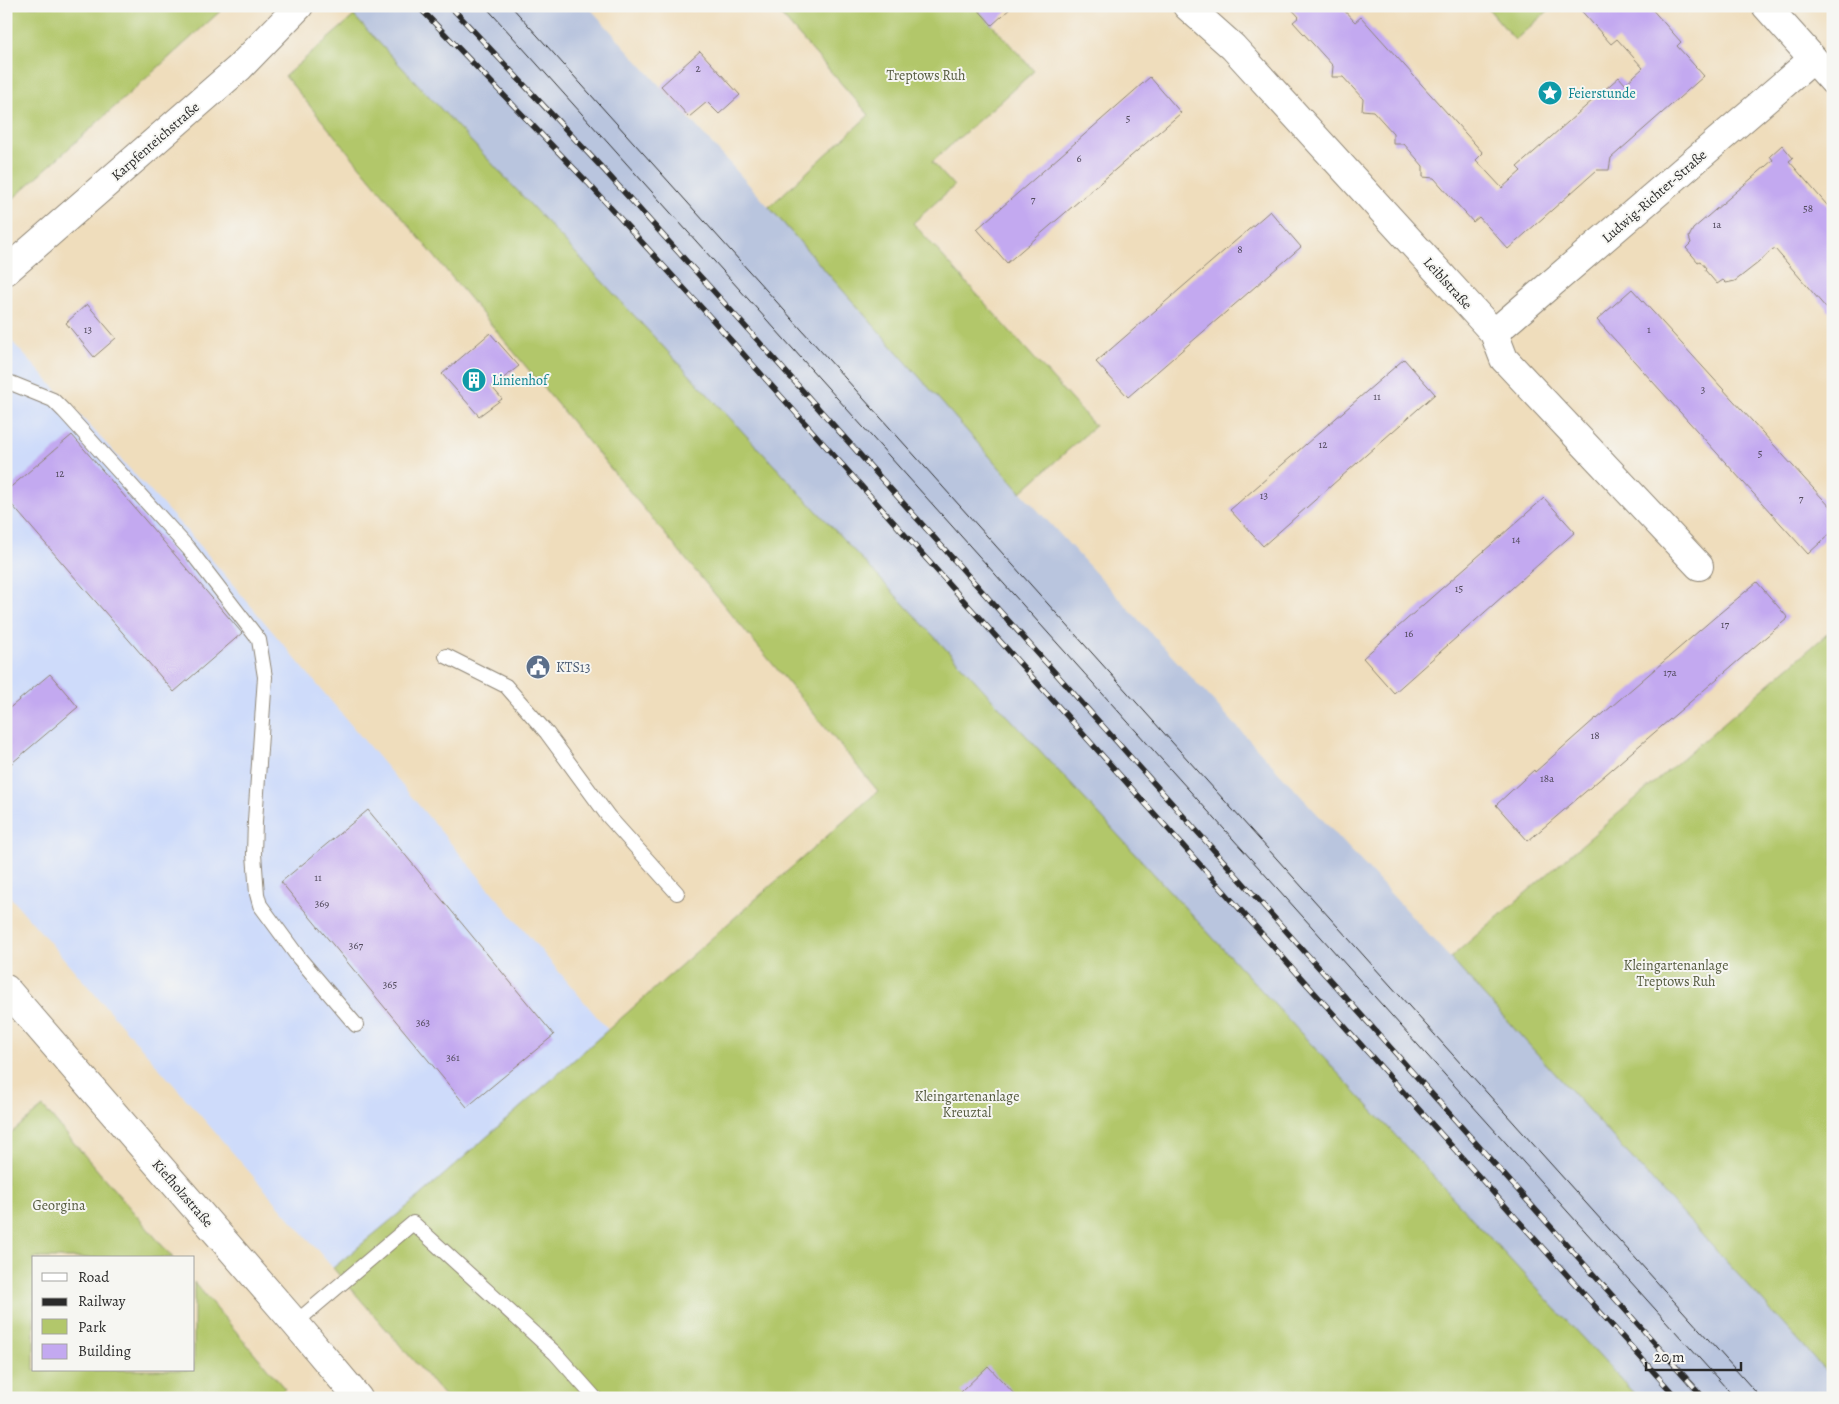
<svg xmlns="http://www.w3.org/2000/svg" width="1839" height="1404" viewBox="0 0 1839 1404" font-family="Alegreya,serif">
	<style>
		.built { fill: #cedbfa }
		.industrial { fill: #b9c5de }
		.green { fill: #b2c76b; stroke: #6e794b }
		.building { fill: #c3a9f0 }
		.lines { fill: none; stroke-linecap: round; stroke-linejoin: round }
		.lane-casing { stroke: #8d8474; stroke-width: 16 }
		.street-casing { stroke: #8d8474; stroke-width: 30 }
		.secondary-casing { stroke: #8d8474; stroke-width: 30 }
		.primary-casing { stroke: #8d8474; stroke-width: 30 }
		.lane { stroke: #fff; stroke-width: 14 }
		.street { stroke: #fff; stroke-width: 28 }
		.secondary { stroke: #fff; stroke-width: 28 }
		.primary { stroke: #fff; stroke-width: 28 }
		.tram { stroke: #2b2b2b; stroke-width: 1 }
		.rail-casing { stroke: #2b2b2b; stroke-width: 5.5 }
		.rail { stroke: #f6f6f2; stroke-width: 4; stroke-dasharray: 11; stroke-linecap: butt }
		.labels { text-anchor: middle; stroke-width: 4; stroke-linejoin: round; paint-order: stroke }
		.number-label { font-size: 11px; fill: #514a5c }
		.park-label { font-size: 14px; fill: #545a3e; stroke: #f6f6f2 }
		.culture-label { font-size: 14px; fill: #0d838f; stroke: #f6f6f2; text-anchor: start }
		.street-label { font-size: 14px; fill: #2b2b2b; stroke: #f6f6f2 }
		.service-label { font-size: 14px; fill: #4e5e75; stroke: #f6f6f2; text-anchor: start }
	</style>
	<rect width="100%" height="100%" fill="#f6f6f2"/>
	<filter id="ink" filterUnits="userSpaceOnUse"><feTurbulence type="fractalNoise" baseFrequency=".02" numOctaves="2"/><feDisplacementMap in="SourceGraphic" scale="10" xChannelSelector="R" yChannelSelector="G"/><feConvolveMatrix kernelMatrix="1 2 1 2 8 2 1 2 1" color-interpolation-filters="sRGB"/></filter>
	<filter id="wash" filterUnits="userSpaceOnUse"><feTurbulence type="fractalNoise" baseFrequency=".0096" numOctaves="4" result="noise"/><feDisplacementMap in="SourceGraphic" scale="20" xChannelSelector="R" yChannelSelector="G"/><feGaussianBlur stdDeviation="1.12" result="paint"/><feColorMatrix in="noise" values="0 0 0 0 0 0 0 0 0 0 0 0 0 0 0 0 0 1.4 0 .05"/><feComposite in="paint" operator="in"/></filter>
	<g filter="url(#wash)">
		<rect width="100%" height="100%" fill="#efddbc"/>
		<path class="built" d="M6,335l191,207 411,488 -188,166 -87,72 -327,-376z"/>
		<path class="industrial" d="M365,6h223l181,201 252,285 429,466 383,421v19h-195l-679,-735 -605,-647z"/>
		<path class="green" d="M6,6h220l-220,199z
			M773,6h202l59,65 -102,91 22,24 -41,37 182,203 -74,66 -252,-285 100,-92z
			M1486,6h62l2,3 -35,31z
			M354,16l605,647 679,735h-1192l-113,-130 87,-72 458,-405 -593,-715z
			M1833,629v750l-383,-421z
			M43,1107l130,151h-139v112h160v-88l91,107 -10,9h-269v-261z"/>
		<g id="blocks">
			<path class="building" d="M975,6h38l-21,19z
				M1289,6h51l15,16 6,-5 122,136 -7,7 26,28 19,-17 -4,-4 102,-90 6,7 18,-16 -26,-29 -6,5 -34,-38h72l32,36 -4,4 27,30 -93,82 -2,12h-12l-89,79 -29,-32 -6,5 -39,-44 -11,-1v-11l-19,-22h-11v-11l-20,-22 -11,-1 1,-11 -20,-22h-11l1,-11 -40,-44 6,-5z
				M700,51l40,44 -21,19 -12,-12 -18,15 -28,-31z
				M1150,77l31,36 -174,150 -30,-34z
				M1782,145l11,13 -4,3 44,51v104l-58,-67h-2l-15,14 -23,18 -9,2 -3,-3 -6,4 -12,-14 1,-2 -6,-7 -2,1 -12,-14 5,-5 -2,-6 4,-8 80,-69 -3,-4z
				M1270,211l31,36 -173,150 -32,-35z
				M1632,289l201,221v21l-25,23 -211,-234z
				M87,304l29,34 -22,19 -28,-34z
				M490,333l29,33 -27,21 10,12 -23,17 -37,-42z
				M1404,359l31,35 -172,152 -33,-36z
				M72,435l170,198 -68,59 -168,-194v-7z
				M1544,498l31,34 -181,161 -31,-35z
				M1757,582l31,36 -260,223 -32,-36 27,-25 11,-10 1,2 61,-54 1,1 117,-101z
				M50,674l28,33 -72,61v-57z
				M368,810l186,225 -87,72 -186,-225z
				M988,1366l30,32h-52l-5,-6z"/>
		</g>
	</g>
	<g filter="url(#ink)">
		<use href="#blocks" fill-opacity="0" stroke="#8d8474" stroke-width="1"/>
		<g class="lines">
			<defs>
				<path id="lane" d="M6,381l47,19 11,11 125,138 70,91 6,37 -10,144 -1,33 3,40 3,11 39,53 57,67
					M446,656l60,30 41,47 61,83 69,77
					M295,1323l118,-100 142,130 40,45"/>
				<path id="street" d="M1187,6l46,41 261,286 10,26 195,207
					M6,271l233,-203 60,-62
					M1494,333l319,-274"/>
				<path id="secondary" d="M6,989l289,334 63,75"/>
				<path id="primary" d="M1766,6l67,75"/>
			</defs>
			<use href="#lane" class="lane-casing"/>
			<use href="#street" class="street-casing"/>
			<use href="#secondary" class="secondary-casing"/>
			<use href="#primary" class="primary-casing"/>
			<use href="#lane" class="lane"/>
			<use href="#street" class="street"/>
			<use href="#secondary" class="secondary"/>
			<use href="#primary" class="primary"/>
			<path class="tram" d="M485,6l1250,1392
				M511,6l1250,1392"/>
			<defs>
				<path id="rail" d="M418,6l170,177 123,135 966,1080
					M450,6l154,164 122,135 978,1093"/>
			</defs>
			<use href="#rail" class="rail-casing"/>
			<use href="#rail" class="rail"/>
		</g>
	</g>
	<defs>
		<symbol id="sight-disc" viewBox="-11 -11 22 22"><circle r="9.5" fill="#0f9aa8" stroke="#f6f6f2"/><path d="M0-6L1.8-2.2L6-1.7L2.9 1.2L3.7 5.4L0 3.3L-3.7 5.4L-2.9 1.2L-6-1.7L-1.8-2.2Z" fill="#fff"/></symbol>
		<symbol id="building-disc" viewBox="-11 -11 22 22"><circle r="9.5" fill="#0f9aa8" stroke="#f6f6f2"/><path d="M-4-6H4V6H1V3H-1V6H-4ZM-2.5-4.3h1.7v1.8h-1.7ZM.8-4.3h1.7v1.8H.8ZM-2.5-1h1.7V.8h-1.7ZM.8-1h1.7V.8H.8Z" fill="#fff"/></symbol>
		<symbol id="civic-disc" viewBox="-11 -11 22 22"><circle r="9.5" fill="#5c6f8a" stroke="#f6f6f2"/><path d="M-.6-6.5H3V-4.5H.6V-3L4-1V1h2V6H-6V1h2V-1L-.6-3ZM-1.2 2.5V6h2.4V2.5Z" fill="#fff"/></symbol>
	</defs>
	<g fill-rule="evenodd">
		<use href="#sight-disc" x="1536" y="79" width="28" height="28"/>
		<use href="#building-disc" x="460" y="366" width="28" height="28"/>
		<use href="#civic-disc" x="524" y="653" width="28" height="28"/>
	</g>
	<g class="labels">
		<g class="number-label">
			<text x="698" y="72">2</text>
			<text x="1128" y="122">5</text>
			<text x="1079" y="162">6</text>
			<text x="1033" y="203">7</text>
			<text x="1808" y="212">58</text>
			<text x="1717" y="228">1a</text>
			<text x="1240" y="253">8</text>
			<text x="88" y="333">13</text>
			<text x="1649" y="333">1</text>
			<text x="1703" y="393">3</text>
			<text x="1377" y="400">11</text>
			<text x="1323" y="448">12</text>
			<text x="1760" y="457">5</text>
			<text x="60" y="477">12</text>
			<text x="1264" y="499">13</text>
			<text x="1801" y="502">7</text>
			<text x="1516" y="543">14</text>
			<text x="1459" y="592">15</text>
			<text x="1725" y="628">17</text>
			<text x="1409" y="637">16</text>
			<text x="1670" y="676">17a</text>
			<text x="1595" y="739">18</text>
			<text x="1547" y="782">18a</text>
			<text x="318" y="881">11</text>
			<text x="322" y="907">369</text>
			<text x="356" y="949">367</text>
			<text x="390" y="988">365</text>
			<text x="423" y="1026">363</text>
			<text x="453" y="1061">361</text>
		</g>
		<g class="park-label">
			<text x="926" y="80">Treptows Ruh</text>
			<text x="1676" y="970">Kleingartenanlage<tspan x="1676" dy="16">Treptows Ruh</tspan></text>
			<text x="967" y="1101">Kleingartenanlage<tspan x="967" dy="16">Kreuztal</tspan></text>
			<text x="59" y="1210">Georgina</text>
		</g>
		<g class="culture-label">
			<text x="1568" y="98">Feierstunde</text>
			<text x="492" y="385">Linienhof</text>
		</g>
		<g class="street-label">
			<text transform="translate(155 141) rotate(-41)" y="5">Karpfenteichstraße</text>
			<text transform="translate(1654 196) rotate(-41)" y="5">Ludwig-Richter-Straße</text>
			<text transform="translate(1448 283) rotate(48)" y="5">Leiblstraße</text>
			<text transform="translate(183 1193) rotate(49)" y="5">Kiefholzstraße</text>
		</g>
		<g class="service-label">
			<text x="556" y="672">KTS13</text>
		</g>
	</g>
	<rect width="1839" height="1404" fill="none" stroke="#f6f6f2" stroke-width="25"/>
	<rect x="32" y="1256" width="162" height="115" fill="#f6f6f2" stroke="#a5a5a2"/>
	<rect x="42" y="1273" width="25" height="8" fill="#ffffff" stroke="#a5a5a2"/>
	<text x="78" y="1282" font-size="15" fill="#2b2b2b">Road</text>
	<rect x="42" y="1298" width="25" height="8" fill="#2b2b2b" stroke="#a5a5a2"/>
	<text x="78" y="1306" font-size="15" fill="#2b2b2b">Railway</text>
	<rect x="42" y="1319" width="25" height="15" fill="#b2c76b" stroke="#a5a5a2"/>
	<text x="78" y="1332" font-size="15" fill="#2b2b2b">Park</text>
	<rect x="42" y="1344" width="25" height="15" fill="#c3a9f0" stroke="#a5a5a2"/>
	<text x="78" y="1356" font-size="15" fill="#2b2b2b">Building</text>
	<path d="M1646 1362v8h95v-8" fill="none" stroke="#2b2b2b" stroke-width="2.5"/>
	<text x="1654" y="1362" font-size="15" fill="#2b2b2b" stroke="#f6f6f2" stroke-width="4" paint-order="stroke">20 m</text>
</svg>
